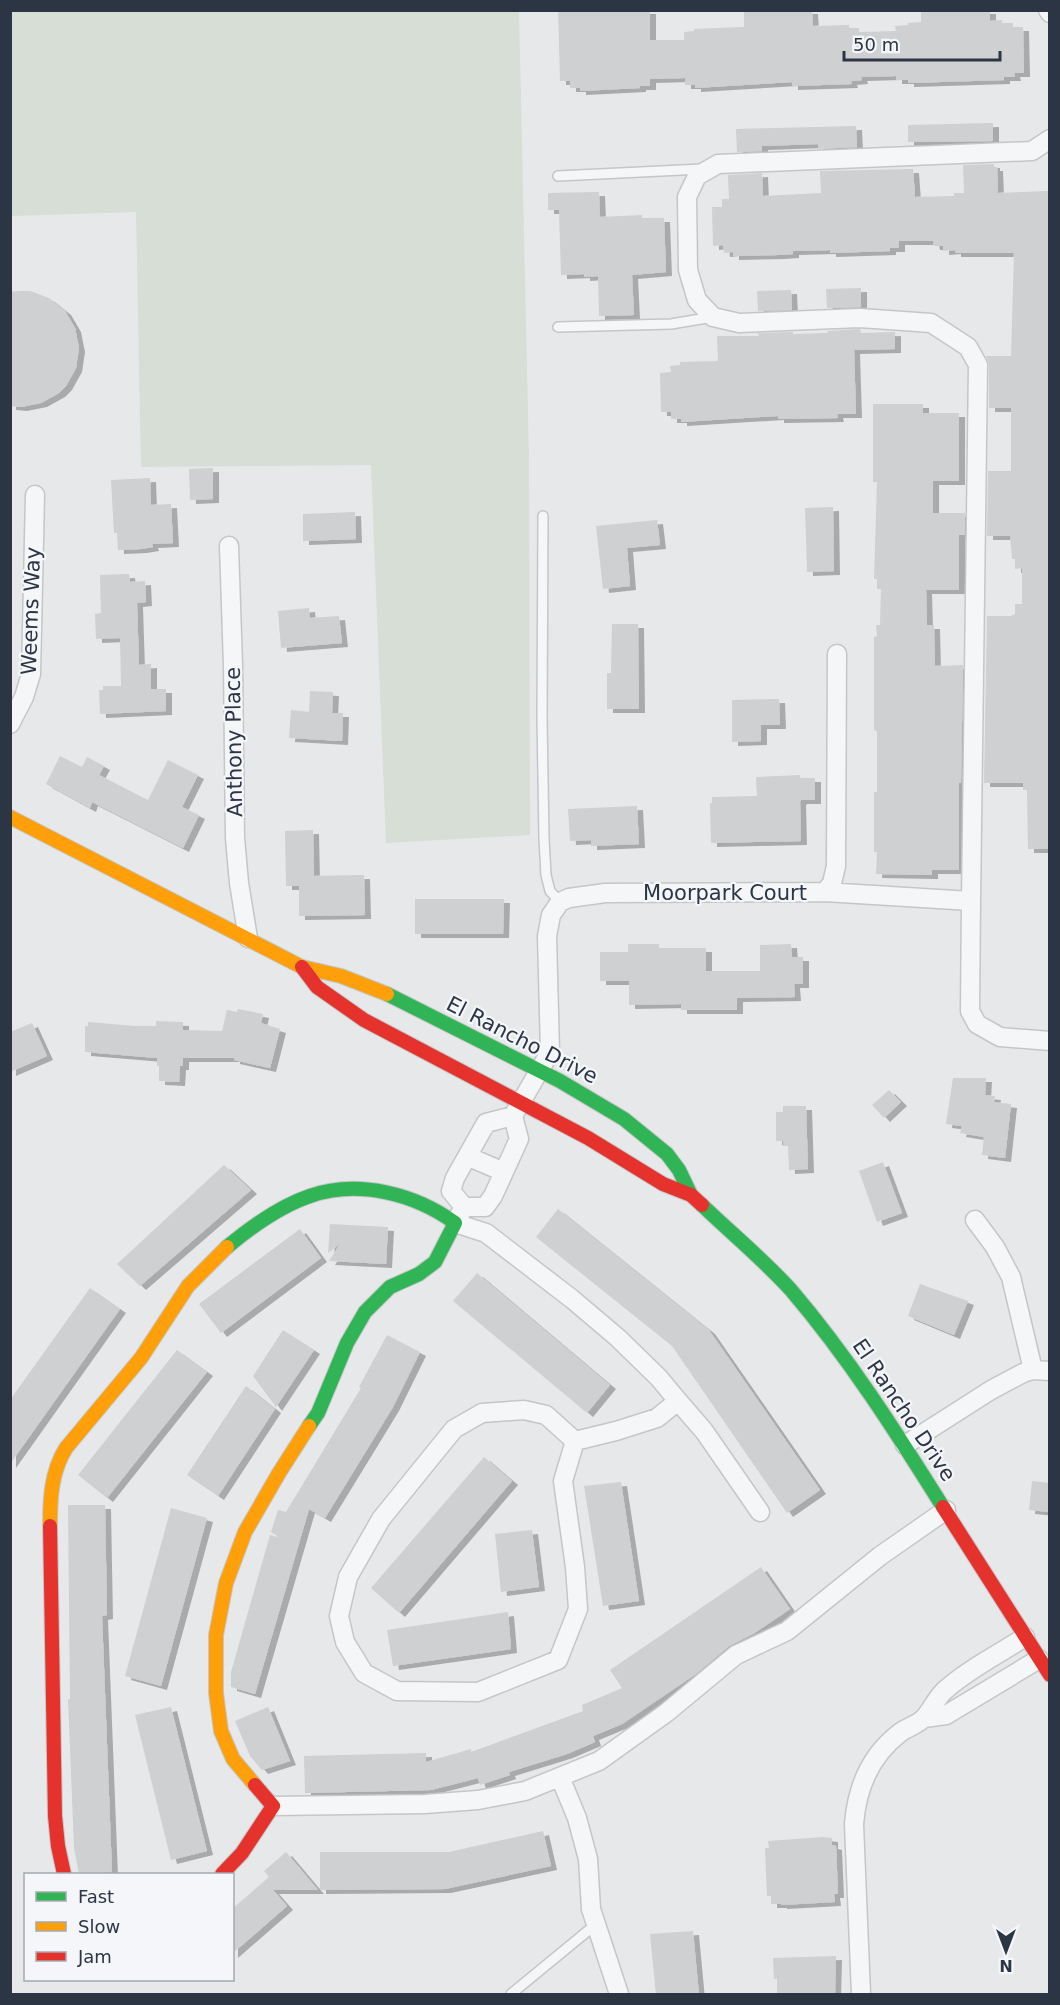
<svg xmlns="http://www.w3.org/2000/svg" width="1060" height="2005" viewBox="0 0 1060 2005" font-family="'DejaVu Sans',sans-serif">
	<style>
		.green { fill: #d6ded6 }
		.building { fill: #ced0d2; filter: url(#shadow) }
		.lines { fill: none; stroke-linecap: round; stroke-linejoin: round }
		.lane-casing { stroke: #c4c6c8; stroke-width: 12 }
		.street-casing { stroke: #c4c6c8; stroke-width: 21 }
		.fast-casing { stroke: #c4c6c8; stroke-width: 16 }
		.slow-casing { stroke: #c4c6c8; stroke-width: 16 }
		.jam-casing { stroke: #c4c6c8; stroke-width: 16 }
		.lane { stroke: #f5f6f7; stroke-width: 9 }
		.street { stroke: #f5f6f7; stroke-width: 18 }
		.fast { stroke: #30b455; stroke-width: 14 }
		.slow { stroke: #ff9f0a; stroke-width: 14 }
		.jam { stroke: #e5322d; stroke-width: 14 }
		.labels { text-anchor: middle; stroke-width: 4.5; stroke-linejoin: round; paint-order: stroke }
		.street-label { font-size: 21px; fill: #2c3544; stroke: #f4f6f9 }
	</style>
	<defs>
		<filter id="shadow"><feDropShadow dx="6" dy="4" stdDeviation="0" flood-color="#0004"/></filter>
	</defs>
	<rect width="100%" height="100%" fill="#e6e8ea"/>
	<path class="green" d="M10,11h509l10,448 1,376 -144,8 -15,-378 -230,2 -5,-255 -125,4z"/>
	<path class="building" d="M558,10h92v30h34v-8l10,-1v-2l50,-2v-17h68l1,16 36,-1v3h10v4l37,-1 -1,-5 13,-1v-2l13,-1v-12h69v11l12,-1v3h11v4h10l1,46h-10l1,4h-11v3l-96,3v-3h-12v-4l-35,1 1,3 -11,1 1,3 -60,2v-4l-97,6v-3h-10v-7l-35,1v7h-10v2l-60,3v-3h-10v-7h-10z
		M993,123v18l-85,1v-17z
		M856,126l1,21 -39,2v-5l-56,2v5l-25,1 -1,-23z
		M994,164v3h3l1,26 50,-2 2,3v655h-22l-1,-59h-4v-7h-39l3,-167h24l4,-2v-10h7v-36l-7,1v-10h-3l-2,-23h-23l1,-65h23v-63h-22v-43l-3,-9h25l3,-103h-59v-3l-12,1v-5h-9l-1,-5h-34v7h-9v3l-60,2v-3l-37,1v3l-15,1 -45,1v-4l-9,1 -1,-8 -10,1 -1,-39h10v-8h7l-1,-24 34,-2 1,23 58,-3 -1,-22 93,-2 2,28 39,-1v-3h10l-1,-28z
		M599,192l1,25 42,-2v3h22l2,54 -34,3 2,40 -35,1 -1,-40 -14,1v-3l-23,1 -2,-65h-11v-17z
		M861,288v19l-34,1 -1,-19z
		M791,290l1,20 -34,1 -1,-20z
		M20,291h10l19,7 16,13 10,17 4,20 -3,20 -10,18 -7,7 -18,10 -20,4 -11,-1v-114z
		M860,329l1,4 34,-1v17l-41,1 2,64h-19l1,4 -60,1v-3l-97,6v-3h-10v-7h-10l-1,-39 11,-1 -1,-6 10,-1v-3l38,-1 -1,-25h42l-1,-3 35,-1v2l35,-1 -1,-2z
		M873,404h50v9h36v68h-26v32h32v22h-6v55h-33l1,35h7l1,41 28,-1 -2,118h-2v87h-27v5l-56,-1 1,-22h-3v-60h3v-61l-3,-1v-93l3,-1 -1,-11h4l1,-36h-4v-10h-3l3,-97h-4z
		M213,468v31l-23,1 -1,-31z
		M150,478l1,27 20,-1 2,39 -21,1 1,3 -12,2 -23,1 -1,-17h-3l-3,-53z
		M833,507l1,64 -27,1 -2,-64z
		M355,512l1,27 -53,2v-27z
		M657,520l3,25 -33,3 3,38 -27,3 -7,-63z
		M129,574l1,8 15,-1 1,21 -9,1 2,62 12,-1v25h15v22l-66,3 -1,-24h4v-4h18l-1,-48 -24,1 -1,-25 6,-1 -1,-38z
		M309,608l1,10 29,-2 3,27 -61,5 -3,-37z
		M612,624h26l1,85h-32v-36h4z
		M310,691l23,1 -1,21h11l-1,28 -53,-3 2,-28 18,2z
		M779,699l1,26h-19v16l-29,1v-42z
		M60,756l22,11 5,-10 17,9 -5,9 49,25 20,-40 30,15 -16,32 17,8 -16,33 -91,-46 -2,6 -44,-24z
		M800,775v3h15v22h-14l-1,2 1,39 -90,2 -1,-40h2v-6l45,-1 -1,-19z
		M637,806l2,38 -48,2v-6l-21,1 -2,-32z
		M313,830l1,46 50,-1 1,40 -66,1v-30h-13l-1,-55z
		M415,899h89l-1,35h-88z
		M628,944h31v4h47v23h54v-26l31,-1 1,13h11v27h-9l1,13 -58,1v12h-56v-6l-52,1v-24h-29v-29h28z
		M238,1009l25,5 -2,9 19,6 -10,39 -36,-8v-2h-51v8h-3l-1,16 -20,-1v-15h-2v-8l-72,-6v-26h3v-4l47,4h21v-5l27,1v8l39,1 5,-21 10,2z
		M32,1023l15,33 -37,16v-40z
		M953,1078h33l-1,17 10,1 -1,6 17,2 -6,54 -23,-3 2,-18 -24,-4 2,-7 -16,-2z
		M889,1090l12,12 -17,16 -12,-13z
		M783,1106h23l2,63 -19,1 -1,-24h-5v-5h-7v-29h7z
		M883,1162l19,51 -25,9 -18,-51z
		M224,1165l27,25 -111,96 -23,-22z
		M558,1209l151,121 111,160 -33,23 -115,-167 -136,-109z
		M330,1224l58,3 -2,37 -57,-3 11,-17 -12,9z
		M300,1229l21,29 -100,75 -22,-29z
		M477,1273l133,112 -23,28 -134,-112z
		M920,1284l48,17 -14,34 -46,-19z
		M90,1288l30,21 -110,155v-64z
		M283,1330l31,20 -38,57 -23,-31z
		M387,1335l33,17 -27,55 -68,111 -16,-9 -54,185 -24,-7v-15l39,-137 11,3 -10,-6 7,-22 8,2 75,-124 -2,-1z
		M177,1350l30,22 -100,126 -29,-23z
		M246,1386l29,23 -57,87 -31,-21z
		M484,1457l28,24 -113,132 -28,-25z
		M1032,1481l18,2v29l-21,-2z
		M621,1482l18,119 -36,5 -19,-120z
		M68,1505h37l2,110 -5,1 10,256 -33,2 -5,-26 -6,-149h2z
		M171,1508l36,10 -46,168 -36,-10z
		M532,1530l7,57 -38,5 -6,-58z
		M761,1567l29,42 -37,25 -24,12 -33,28 -74,50 -29,12 2,6 -28,12 -58,18 1,3 -30,10 -2,-7 -47,12 -126,3 -1,-37 122,-3v9l45,-13v3l112,-41 -1,-6 40,-17 -12,-18z
		M508,1612l3,37 -118,17 -6,-36z
		M171,1707l36,144 -36,9 -36,-145z
		M268,1707l22,54 -28,9 -12,-14 -15,-35z
		M543,1831l8,35 -106,23 -125,1v-38h129z
		M823,1837l9,1v7l4,1 2,48h-4l1,8 -54,3v-1h-10v-8h-4l-2,-48h4l-1,-7z
		M286,1852l32,38h-45l14,16 -55,48v-45l37,-32 -5,-6z
		M693,1931l6,64h-43l-6,-61z
		M836,1956l-1,39h-58v-16h-3l-1,-21z"/>
	<g class="lines">
		<defs>
			<path id="lane" d="M558,176l144,-7
				M558,327l113,-3 42,-7
				M543,516l-1,202 2,121 2,36 4,16 10,11
				M511,1994l84,-69"/>
			<path id="street" d="M1048,10l2,3
				M229,546l4,119 2,173 4,45 9,55
				M10,724l14,-27 7,-23 4,-179
				M825,892l146,9 -1,110 7,13 23,13 50,4
				M971,901l7,-536 -10,-18 -37,-24 -71,-5 -121,5 -26,-6 -16,-17 -9,-30 -1,-73 10,-21 21,-12 314,-13 18,-12
				M469,1157l35,15
				M464,1207l-9,16 31,10 86,66 46,39 41,40 19,23 -21,17 -41,13 -41,10 -12,40 12,86 3,42 -20,51 -80,32 -81,-1 -33,-18 -19,-31 -6,-26 9,-39 33,-58 73,-90 28,-16 42,-3 22,5 29,26
				M464,1207h21l8,-11 26,-57 -6,-23 37,-64 -3,-116 4,-21 9,-13 9,-4 36,-5 220,-1 7,-9 4,-17 1,-212
				M464,1207l-13,-16 4,-13 31,-55 27,-7
				M975,1220l20,27 16,30 22,93
				M678,1401l26,30 56,81
				M905,1445l86,-55 32,-17 10,-3 17,1
				M924,1718l22,-3 93,-56
				M560,1777l17,41 11,41 3,50 28,85
				M273,1806l152,-2 53,-4 47,-9 74,-30 67,-48 70,-58 51,-24 93,-75 66,-46
				M861,1994l-7,-170c3,-37 16,-69 47,-92 7,-5 18,-8 24,-15 7,-8 11,-18 19,-26 23,-21 55,-37 81,-54"/>
			<path id="fast" d="M387,994l173,87 64,38 43,35 12,16 12,25
				M702,1205c29,28 62,55 89,85 58,68 105,142 152,217
				M227,1247c24,-20 53,-41 83,-51 48,-17 105,-2 145,27l-20,39 -16,12 -29,13 -25,25 -18,31 -29,70 -9,13"/>
			<path id="slow" d="M10,817l292,150 39,9 46,18
				M50,1526c0,-27 1,-54 16,-78l75,-90 47,-72 39,-39
				M255,1785l-22,-26 -12,-28 -5,-38v-58l10,-52 19,-51 34,-59 30,-47"/>
			<path id="jam" d="M302,967l15,20 47,33 224,118 75,46 28,11 11,10
				M943,1507l107,168
				M50,1526l5,290 3,30 6,28
				M222,1874l20,-21 31,-47 -18,-21"/>
		</defs>
		<use href="#lane" class="lane-casing"/>
		<use href="#street" class="street-casing"/>
		<use href="#fast" class="fast-casing"/>
		<use href="#slow" class="slow-casing"/>
		<use href="#jam" class="jam-casing"/>
		<use href="#lane" class="lane"/>
		<use href="#street" class="street"/>
		<use href="#fast" class="fast"/>
		<use href="#slow" class="slow"/>
		<use href="#jam" class="jam"/>
	</g>
	<g class="labels">
		<g class="street-label">
			<text transform="translate(31 611) rotate(-88)" y="7">Weems Way</text>
			<text transform="translate(234 742) rotate(-91)" y="7">Anthony Place</text>
			<text x="725" y="900">Moorpark Court</text>
			<text transform="translate(522 1040) rotate(27)" y="7">El Rancho Drive</text>
			<text transform="translate(904 1410) rotate(56)" y="7">El Rancho Drive</text>
		</g>
	</g>
	<rect width="1060" height="2005" fill="none" stroke="#2c3544" stroke-width="24"/>
	<rect x="24" y="1873" width="210" height="108" fill="#f4f6f9" stroke="#a4a9b1" stroke-width="1.5"/>
	<rect x="36" y="1892" width="30" height="9" fill="#30b455" stroke="#a4a9b1" stroke-width="1.5"/>
	<text x="78" y="1903" font-size="18" fill="#2c3544">Fast</text>
	<rect x="36" y="1922" width="30" height="9" fill="#ff9f0a" stroke="#a4a9b1" stroke-width="1.5"/>
	<text x="78" y="1933" font-size="18" fill="#2c3544">Slow</text>
	<rect x="36" y="1952" width="30" height="9" fill="#e5322d" stroke="#a4a9b1" stroke-width="1.5"/>
	<text x="78" y="1963" font-size="18" fill="#2c3544">Jam</text>
	<g transform="translate(1006 1951) rotate(180)" stroke="#f4f6f9" stroke-width="4.5" paint-order="stroke">
	<path d="M0-4.5L10 22L0 15L-10 22Z" fill="#2c3544"/>
	<text y="-9" font-size="16" font-weight="bold" text-anchor="middle" fill="#2c3544">N</text>
	</g>
	<path d="M844 51v9h156v-9" fill="none" stroke="#2c3544" stroke-width="3"/>
	<text x="853" y="51" font-size="18" fill="#2c3544" stroke="#f4f6f9" stroke-width="4.5" paint-order="stroke">50 m</text>
</svg>
